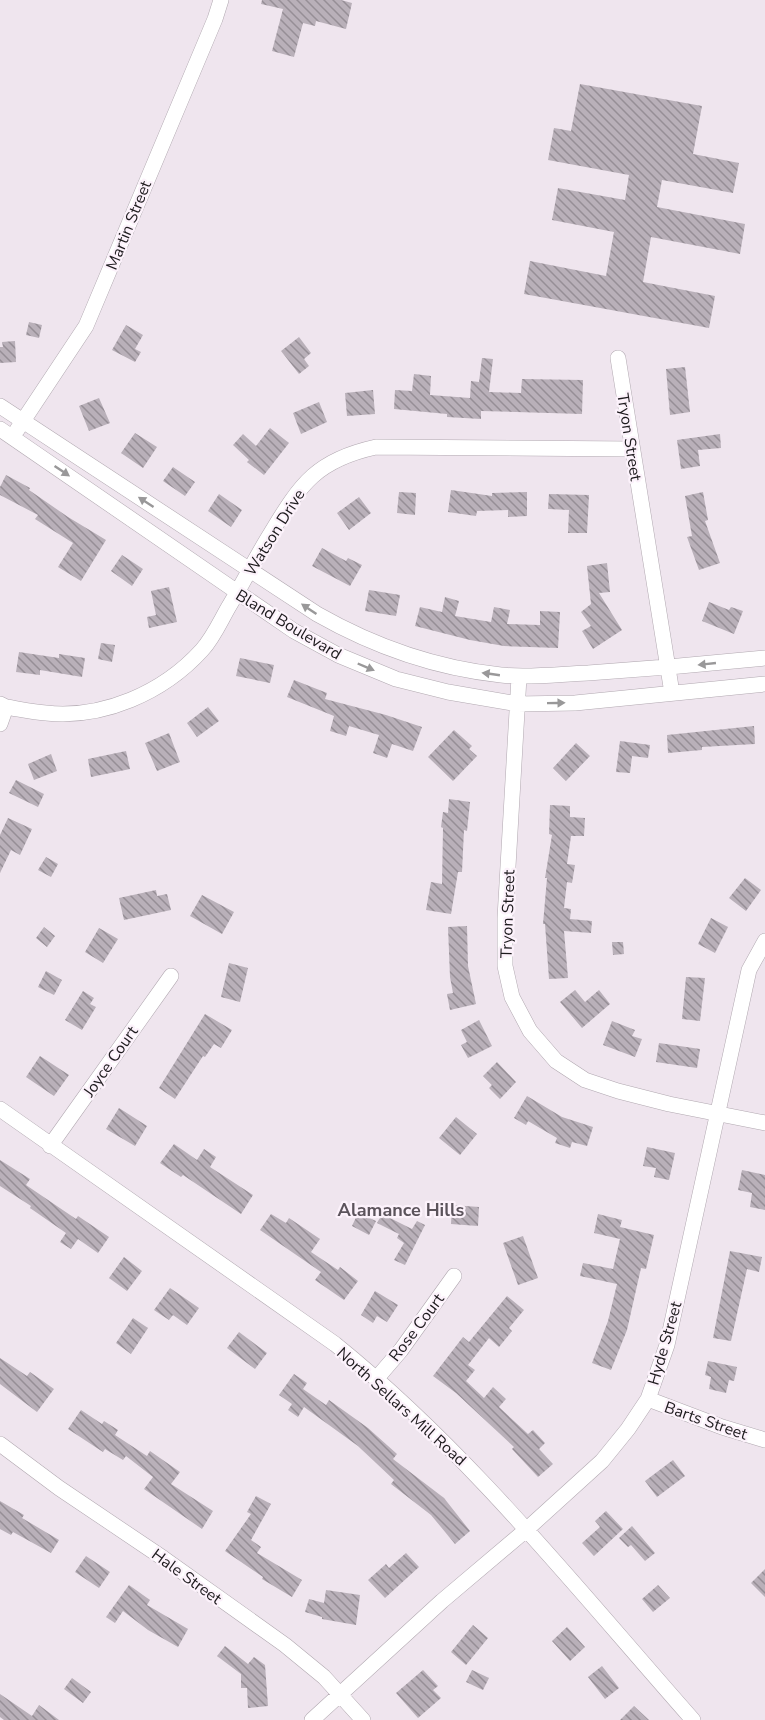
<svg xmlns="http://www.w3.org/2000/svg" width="765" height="1720" viewBox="0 0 765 1720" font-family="'Nunito Sans',sans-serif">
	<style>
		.building { fill: url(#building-back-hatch) }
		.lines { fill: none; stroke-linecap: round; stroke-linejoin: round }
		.minor-casing { stroke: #b1a8b0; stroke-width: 16 }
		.minor { stroke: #fff; stroke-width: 15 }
		.oneway { fill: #999899 }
		.labels { text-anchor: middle; stroke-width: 4.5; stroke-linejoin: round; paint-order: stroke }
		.street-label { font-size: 16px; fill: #1d1a1d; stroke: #fcf2fb }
		.neighbourhood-label { font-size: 18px; font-weight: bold; fill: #5b535b; stroke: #fcf2fb }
	</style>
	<defs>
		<pattern id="building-back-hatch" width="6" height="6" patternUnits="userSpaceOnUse" patternTransform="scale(1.5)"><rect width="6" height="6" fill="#b9b0b9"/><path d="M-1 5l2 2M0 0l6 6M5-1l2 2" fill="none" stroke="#968e96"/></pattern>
	</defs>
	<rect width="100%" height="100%" fill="#efe5ee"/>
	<path class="building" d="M262,0h79l11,3 -6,26 -30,-8 -1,5 -12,-3 -9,34 -22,-6 11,-42 -22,-5z
		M580,84l122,22 -9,48 46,9 -6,30 -71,-13 -5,27 88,17 -5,30 -89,-17 -8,45 72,14 -6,32 -185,-34 6,-33 76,15 8,-44 -62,-12 6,-32 67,12 4,-25 -81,-15 6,-32 17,3z
		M29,322l13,3 -3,13 -13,-3z
		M126,325l17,10 -8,14 6,3 -6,10 -23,-12z
		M299,337l12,16 -7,6 5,7 -10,8 -18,-23z
		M15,341l1,21 -16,1v-16h3l-1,-5z
		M482,358l11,1 -4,33 32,1 1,-14 61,1 -1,34 -101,-3v8l-34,-2v-3l-53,-5 1,-19 17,1 2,-17 17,2 -1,19 40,3 1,-17 8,1z
		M685,367l5,45 -20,3 -4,-46z
		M373,390l2,24 -28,2 -2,-23z
		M99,398l11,25 -21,8 -10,-25z
		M319,402l8,20 -26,12 -8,-21z
		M270,428l19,15 -25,32 -17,-13 2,-2 -16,-15 10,-11 13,12z
		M135,433l22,14 -14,21 -22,-15z
		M720,434l1,14 -23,2 2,16 -19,3 -4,-29z
		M173,467l22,15 -10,14 -22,-15z
		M6,475l24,13 -1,2 39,27 38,23 -25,41 -23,-14 15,-24 -38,-24 3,-4 -38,-20v-8z
		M451,490l41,6v-3l35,-1v24l-19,1v-7l-31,1 -1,5 -28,-4z
		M399,492l17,1 -1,22 -18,-2z
		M703,492l5,28 -3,1 15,42 -21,7 -12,-33 5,-1 -7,-40z
		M219,494l23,16 -11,17 -23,-16z
		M549,494l40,1 -2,38h-19l1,-23 -21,-1z
		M359,497l12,16 -22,17 -12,-17z
		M322,548l24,13 2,-3 14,7 -12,21 -38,-20z
		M122,555l21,14 -11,17 -21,-15z
		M607,563l3,29 -11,1 23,37 -29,19 -11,-18 9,-5 -10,-14 10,-8 -4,-38z
		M169,587l8,35 -28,6 -2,-11 9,-2 -5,-24z
		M369,590l31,5 -4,21 -31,-5z
		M445,597l14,4 -4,15 36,6 3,-15 16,3 -3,14 33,1v-14l20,1 -2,36 -54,-2 -34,-6 -55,-14 5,-19 22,5z
		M709,602l20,8 2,-3 12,4 -9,23 -32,-13z
		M101,643l14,2 -3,17 -14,-3z
		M19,652l40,6v-4l26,4 -3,19 -42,-7v5l-24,-3z
		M240,658l34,7 -4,18 -34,-7z
		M294,680l33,13 -2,6 61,16 36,12 -9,24 -21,-7 -5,14 -14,-5 6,-18 -30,-9 -3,10 -16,-5 4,-15 -47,-19z
		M208,707l11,14 -22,16 -10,-14z
		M754,726l1,18 -53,3v3l-34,3 -1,-18z
		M454,730l18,16 -3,3 8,7 -24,25 -25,-24z
		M169,733l11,29 -23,9 -12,-28z
		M620,741l30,4 -2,13 -16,-2 -2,17 -14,-1z
		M576,743l14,13 -24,25 -13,-13z
		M126,751l4,18 -39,8 -3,-18z
		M51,754l6,17 -23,9 -6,-16z
		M16,780l28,14 -6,13 -29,-14z
		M449,799l21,3 -3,29 -3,-1 -2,42h-4l-7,42 -25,-4 5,-28 11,2 1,-56 -2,-1 2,-15 5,1z
		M550,805l20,1v11l15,1 -1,18h-13l-4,28 8,1 -3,18 -5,-1 -3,26 7,1 -1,10 22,2 -1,12 -27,-2 4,47 -19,1 -4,-55h-2l4,-46h-2l7,-43 -3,-1z
		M8,818l24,11 -12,26 -9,-5 -11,23v-38z
		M46,857l12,7 -7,13 -13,-7z
		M745,878l16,12 -15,21 -17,-13z
		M156,890l1,6 10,-2 4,16 -47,10 -5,-22z
		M202,895l32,17 -12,22 -32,-18z
		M711,918l17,9 -13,26 -17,-9z
		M467,926l1,40 8,38 -26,6 -3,-16 6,-1 -3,-16 -2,-50z
		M44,927l11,9 -8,11 -11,-9z
		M99,928l19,11 -15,24 -18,-11z
		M612,942h11l1,12 -11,1z
		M229,963l19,5 -8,34 -19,-5z
		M46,971l16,9 -8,15 -16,-8z
		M686,977l19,1 -5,43 -18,-2z
		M575,990l10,12 14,-12 11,14 -28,24 -22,-26z
		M83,991l11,7 -4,6 6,3 -14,23 -17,-10z
		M205,1014l27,16 -11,18 -7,-4 -9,13 -2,-1 -28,43 -16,-11z
		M479,1020l13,26 -24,12 -7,-13 6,-3 -6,-12z
		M612,1021l23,9 -3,6 10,3 -7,18 -32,-12z
		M659,1043l41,6 -3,19 -41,-6z
		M40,1056l29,19 -15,21 -28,-19z
		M497,1062l19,20 -16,17 -11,-11 3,-3 -9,-9z
		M527,1096l35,21 31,10 -6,19 -15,-4 -2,6 -15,-5 2,-5 -29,-17 -2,4 -12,-7z
		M119,1108l28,18 -12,20 -29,-17z
		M456,1117l21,17 -17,21 -21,-17z
		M174,1144l23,16 7,-11 12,8 -6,10 43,28 -12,19 -58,-39 -2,2 -21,-14z
		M647,1147l28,6 -6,27 -15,-3 2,-9 -13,-2z
		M0,1160l30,19 -4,6 50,34 2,-3 31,21 -11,16 -20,-14 -7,10 -11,-7 6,-9 -36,-25 1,-2 -31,-20z
		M742,1170l23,5v35l-15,-3 2,-14 -14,-3z
		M452,1205l27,2 -1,19 -27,-2z
		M358,1213l18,8 -7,14 -17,-9z
		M271,1214l15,9 3,-5 31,21 -9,13 27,18 2,-3 18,14 -14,19 -29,-20 6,-8 -61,-42z
		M382,1214l30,15 5,-8 8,4 -20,40 -11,-5 10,-17 -7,-5 2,-4 -22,-11z
		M598,1214l24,6 -2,7 34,8 -8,34 -5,-1 -14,62 -16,40 -19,-7 16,-42 9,-37 -37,-8 3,-13 30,6 7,-30 -26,-6z
		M523,1236l15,42 -20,7 -15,-42z
		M730,1251l32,6 -3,15 -12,-3 -16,72 -18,-3z
		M124,1257l18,14 -15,20 -18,-13z
		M170,1288l29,20 -12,17 -14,-10 -4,5 -15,-10z
		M375,1291l23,14 -11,17 -10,-6 -4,7 -12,-8z
		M507,1296l17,14 -15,18 3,3 -13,16 -10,-9 -21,27 7,5 -9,11 18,17 9,-11 13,12 -7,8 29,27 5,-4 12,13 -6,6 14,15 -15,13 -26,-28 2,-2 -58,-54 -23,-17 30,-39 6,5z
		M133,1318l15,10 -17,26 -15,-11z
		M239,1332l28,21 -12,16 -28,-21z
		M0,1358l27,18 3,-4 24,17 -17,23 -37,-28z
		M708,1361l29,6 -3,14 -5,-1 -3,13 -17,-4 2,-12 -6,-2z
		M294,1374l13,9 -4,6 23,16 3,-5 39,28 29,26 -4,5 51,39 26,33 -15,13 -24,-29 -40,-31 3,-4 -36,-34 -54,-39 -6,10 -10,-7 4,-6 -13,-9z
		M81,1410l21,14 2,-3 14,9 -3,5 32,21 3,-5 30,21 -9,12 42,27 -11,18 -58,-40 9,-12 -27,-21 -3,4 -18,-11 -2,3 -35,-23z
		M673,1460l12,16 -28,21 -12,-16z
		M256,1496l15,8 -20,36 10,7 -4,6 45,27 -10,17 -30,-18 1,-2 -38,-26 26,-37 -4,-2z
		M0,1501l24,14 -2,3 37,22 -8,13 -38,-21 -2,3 -11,-6z
		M606,1511l17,18 -29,27 -12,-13 18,-16 -5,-6z
		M632,1526l23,27 -10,8 -14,-16 -3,2 -9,-9z
		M406,1553l13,14 -34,31 -17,-18 18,-16 3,4z
		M86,1556l24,16 -11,16 -24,-16z
		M765,1569v28l-14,-14z
		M129,1585l21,15 -3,5 41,24 -10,18 -30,-17 -25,-19 -8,12 -9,-6z
		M658,1585l12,13 -17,14 -11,-13z
		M326,1590l34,5 -4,30 -34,-6v-2l-17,-5 4,-13 15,4z
		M473,1625l15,13 -22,27 -15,-13z
		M567,1627l18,20 -15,14 -18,-20z
		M225,1646l23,18 6,-7 11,8 3,41 -20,2 -1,-20h-6v-14l-24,-18z
		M602,1666l17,22 -14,11 -17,-22z
		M423,1670l15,16 -5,4 8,8 -23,20 -22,-25z
		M472,1670l17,8 -6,12 -17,-8z
		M72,1678l19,14 -8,11 -19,-14z
		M0,1694l32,22 7,-11 20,15h-55l-4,-3z
		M634,1706l15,14h-29z"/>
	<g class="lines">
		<defs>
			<path id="minor" d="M618,358l54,335
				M0,406l317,208c58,33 118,54 184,61 29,3 58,-1 87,-2 59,-4 118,-9 177,-15
				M0,429l294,202 44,24 58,24 52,13 70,12 57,-1 190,-19
				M17,430l69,-104 129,-307 6,-19
				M519,677l-14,241v48l7,31 18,34 26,30 29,19 33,11 51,13 96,19
				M0,704l6,3c13,2 27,5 40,6 57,6 117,-20 156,-63 11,-12 18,-28 26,-42 15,-25 28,-51 43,-75 30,-50 46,-73 105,-86l256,2
				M0,724l6,-17
				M0,1109l335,235c135,109 243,246 358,376
				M50,1146l121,-170
				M377,1378l24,-28 53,-74
				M648,1399l74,28 43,13
				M0,1444l59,44 104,70 122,87 39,32 39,43
				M312,1720l130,-119 84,-71 76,-69 26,-32 20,-30 19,-54 82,-375 16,-29"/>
		</defs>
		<use href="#minor" class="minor-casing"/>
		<use href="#minor" class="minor"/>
	</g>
	<defs><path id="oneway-solid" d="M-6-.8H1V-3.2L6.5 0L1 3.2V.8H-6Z" transform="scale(1.5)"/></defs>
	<g class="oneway">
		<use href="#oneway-solid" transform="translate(62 471) rotate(34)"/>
		<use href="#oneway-solid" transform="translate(146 502) rotate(-147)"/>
		<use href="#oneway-solid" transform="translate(309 609) rotate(-146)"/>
		<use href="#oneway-solid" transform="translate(707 664) rotate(174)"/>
		<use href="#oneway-solid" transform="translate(366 667) rotate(23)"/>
		<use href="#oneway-solid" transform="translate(491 674) rotate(-172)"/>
		<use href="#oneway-solid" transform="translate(556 703) rotate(-1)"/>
	</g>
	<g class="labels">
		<g class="street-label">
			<text transform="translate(128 225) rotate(-68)" y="6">Martin Street</text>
			<text transform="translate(630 437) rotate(81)" y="6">Tryon Street</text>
			<text transform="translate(274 532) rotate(-58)" y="6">Watson Drive</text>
			<text transform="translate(289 624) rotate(31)" y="6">Bland Boulevard</text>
			<text transform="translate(507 914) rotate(-88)" y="6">Tryon Street</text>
			<text transform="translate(110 1061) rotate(-55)" y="6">Joyce Court</text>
			<text transform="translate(416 1327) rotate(-53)" y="6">Rose Court</text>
			<text transform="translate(664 1343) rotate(-74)" y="6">Hyde Street</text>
			<text transform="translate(402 1406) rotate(42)" y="6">North Sellars Mill Road</text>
			<text transform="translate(706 1420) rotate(19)" y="6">Barts Street</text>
			<text transform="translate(187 1576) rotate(36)" y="6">Hale Street</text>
		</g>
		<g class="neighbourhood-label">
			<text x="401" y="1216">Alamance Hills</text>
		</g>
	</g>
</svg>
